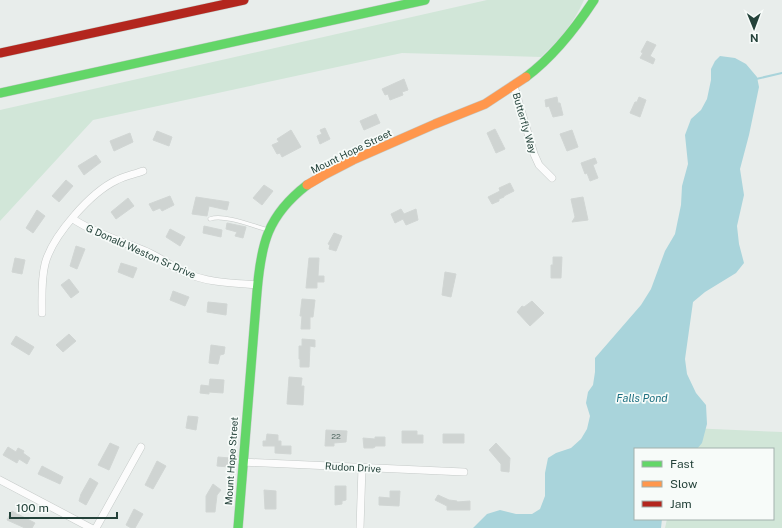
<svg xmlns="http://www.w3.org/2000/svg" width="782" height="528" viewBox="0 0 782 528" font-family="'Public Sans',sans-serif">
	<style>
		.green { fill: #d1e6d8 }
		.water { fill: #a9d4db }
		.lines { fill: none; stroke-linecap: round; stroke-linejoin: round }
		.stream { stroke: #a9d4db; stroke-width: 2 }
		.building { fill: #cfd4d2; stroke: #d1d6d4 }
		.lane-casing { stroke: #c5cac8; stroke-width: 4.5 }
		.street-casing { stroke: #c5cac8; stroke-width: 8 }
		.fast-casing { stroke: #c3cbc8; stroke-width: 10 }
		.slow-casing { stroke: #c3cbc8; stroke-width: 10 }
		.jam-casing { stroke: #c3cbc8; stroke-width: 10 }
		.lane { stroke: #fcfcfc; stroke-width: 3.5 }
		.street { stroke: #fcfcfc; stroke-width: 7 }
		.fast { stroke: #63d668; stroke-width: 9 }
		.slow { stroke: #ff974d; stroke-width: 9 }
		.jam { stroke: #b3261e; stroke-width: 9 }
		.labels { text-anchor: middle; stroke-width: 3.5; stroke-linejoin: round; paint-order: stroke }
		.number-label { font-size: 8px; fill: #506761 }
		.street-label { font-size: 10px; fill: #24423a; stroke: #f7fbf9 }
		.water-label { font-size: 11px; font-style: italic; fill: #1c6f80; stroke: #f7fbf9 }
	</style>
	<rect width="100%" height="100%" fill="#e8edeb"/>
	<path class="green" d="M487,0h97c-10,23 -25,40 -43,57l-139,-4 -309,67 -93,101v-111z
		M690,428l92,4v96h-117l2,-9h106v-70h-86z"/>
	<path class="water" d="M720,56l15,2 11,6 11,13 2,10 -10,48 -9,34 4,26 -7,31 2,18 5,19 -8,10 -31,19 -12,10 -8,57 2,15 9,19 10,12 1,19 -5,19 -5,6h-62v70h27l-1,9h-188l14,-14 13,-4 16,4h16l8,-5 5,-13v-23l3,-15 8,-5 15,-5 10,-9 6,-10 3,-13 -4,-13 2,-11 5,-7 2,-13v-14l46,-53 10,-16 14,-38 10,-17 6,-29 1,-19 6,-22 -3,-29 6,-16 10,-9 6,-11 4,-19v-11l4,-8z"/>
	<g class="lines">
		<path class="stream" d="M756,79l26,-6"/>
	</g>
	<path class="building" d="M647,41l9,4 -6,11 5,3 -2,5 -13,-6 3,-5 -2,-1z
		M404,79l4,11 -6,2 1,3 -13,5 -2,-6 -3,1 -3,-6z
		M557,97l1,6h2l3,12 -10,2 -4,-11 -3,1 -1,-7z
		M639,97l7,3 -6,17 -10,-4 5,-11h2z
		M376,114l4,9 -16,7 -4,-9z
		M325,128l5,11 -10,5 -3,-8 5,-2 -2,-4z
		M495,129l10,20 -9,4 -9,-20z
		M291,130l10,17 -19,10 -2,-4 -3,1 -5,-9 7,-3 -2,-3z
		M572,130l6,17 -11,4 -7,-17z
		M157,131l15,6 -3,9 -16,-6z
		M130,133l3,9 -19,9 -4,-10z
		M96,155l5,7 -17,13 -6,-9z
		M595,158l2,5 -4,2 5,13 -8,3 -3,-8 -2,1 -4,-11z
		M66,180l7,6 -14,16 -7,-6z
		M510,183l4,8 -10,5v1l-5,2v2l-7,3 -4,-7 12,-6 -1,-3z
		M264,185l9,6 -11,14 -9,-7z
		M170,196l4,9 -12,6 -2,-3 -7,3 -4,-7z
		M196,197l33,5 -2,8 -18,-4 -2,10 -15,-2z
		M583,197l5,23 -16,2 3,-5 -4,-18z
		M128,198l6,8 -18,13 -5,-7z
		M401,209l3,5 12,-5 2,11 -12,5 -3,-6 -8,4 -4,-9z
		M37,210l8,6 -12,17 -7,-5z
		M227,223l19,4 -3,11 -8,-2 2,-4 -11,-3z
		M204,226l18,4 -1,7 -18,-4z
		M170,229l15,8 -5,9 -14,-9z
		M334,233l8,3 -6,15 -7,-2 1,-4 -2,-1z
		M76,246l9,3 -8,20 -7,-3z
		M553,257h9l-1,21h-10v-13h2z
		M15,258l10,2 -3,14 -10,-2z
		M309,258h10l-1,18h6v6h-7v6h-11z
		M121,263l16,5 -4,10 -15,-6z
		M445,272l11,2 -5,23 -9,-2z
		M69,279l10,13 -8,6 -10,-13z
		M173,291l16,6 -4,9 -15,-6z
		M302,299l13,1 -2,17h-3v12h-9l1,-13h-2z
		M532,301l12,12 -14,13 -13,-14 5,-6 2,1z
		M208,302l19,2 -1,11 -19,-3z
		M69,334l7,7 -13,11 -7,-7z
		M16,336l18,11 -5,8 -18,-11z
		M302,339l13,1v7l-5,-1 -1,21h-9v-8h-1v-13h3z
		M211,345l14,2 -1,7 -4,1 -2,9 -9,-1z
		M289,377l13,1 -1,8h3l-1,19 -16,-1z
		M210,379l14,1 -1,13 -14,-1v2l-9,-1 1,-8 8,1z
		M188,416l10,1 -2,13 -10,-2z
		M326,430l21,1 -1,11 -12,1v3h-9z
		M402,431h15v4h6v8h-21z
		M267,434l11,1v6h3v5h10v8l-16,-1v-7h-12v-5h3z
		M443,434h21v9h-21z
		M375,437h10v9h-10v1l-2,1h-9l-1,-10 12,1z
		M110,443l9,4 -10,23 -11,-5z
		M496,443l14,15 -1,14 -8,-1v-7l-12,-14z
		M8,447l8,5 2,-4 6,3 -1,2 7,5 -3,6 -8,-5 -2,4 -14,-8z
		M218,457l12,1 -1,9 -12,-1z
		M157,461l9,5 -13,23 -8,-4z
		M42,466l21,11 -3,7 -22,-10z
		M90,478l8,5 -12,22 -7,-4 2,-7z
		M213,484l8,6 -4,5 -2,17h-9v-16z
		M335,486h11v14l-4,1v3l-7,1z
		M264,490l12,1v18h-11z
		M390,491h10l-1,15 -20,-1v-8l11,1z
		M438,495l11,5 8,1v1l13,-1v9h-23v-4l-12,-6z
		M134,509l9,5 -8,14h-4l-5,-3z
		M12,511l23,12 -3,5h-7l-18,-8z"/>
	<g class="lines">
		<defs>
			<path id="lane" d="M210,219c14,-5 43,7 58,11"/>
			<path id="street" d="M514,86l20,68 5,11 13,13
				M73,219c21,14 46,21 70,31 15,6 28,16 43,23 22,10 48,10 72,12
				M42,313c0,-16 -1,-33 3,-49 7,-28 46,-72 72,-84 8,-4 18,-6 26,-9
				M242,462l222,10
				M0,480l91,48
				M96,528l45,-81
				M360,528l2,-61"/>
			<path id="fast" d="M526,77c28,-21 49,-48 68,-77
				M0,93l425,-93
				M238,528l19,-236c4,-48 10,-76 50,-107"/>
			<path id="slow" d="M307,185l17,-10 29,-15 82,-36 50,-20 41,-27"/>
			<path id="jam" d="M0,53l244,-53"/>
		</defs>
		<use href="#lane" class="lane-casing"/>
		<use href="#street" class="street-casing"/>
		<use href="#fast" class="fast-casing"/>
		<use href="#slow" class="slow-casing"/>
		<use href="#jam" class="jam-casing"/>
		<use href="#lane" class="lane"/>
		<use href="#street" class="street"/>
		<use href="#fast" class="fast"/>
		<use href="#slow" class="slow"/>
		<use href="#jam" class="jam"/>
	</g>
	<g class="labels">
		<g class="number-label">
			<text x="336" y="439">22</text>
		</g>
		<g class="street-label">
			<text transform="translate(525 123) rotate(74)" y="4">Butterfly Way</text>
			<text transform="translate(351 151) rotate(-26)" y="4">Mount Hope Street</text>
			<text transform="translate(141 251) rotate(24)" y="4">G Donald Weston Sr Drive</text>
			<text transform="translate(231 461) rotate(-86)" y="4">Mount Hope Street</text>
			<text transform="translate(353 467) rotate(3)" y="4">Rudon Drive</text>
		</g>
		<g class="water-label">
			<text x="642" y="402">Falls Pond</text>
		</g>
	</g>
	<rect x="634" y="448" width="140" height="72" fill="#f7fbf9" stroke="#a3b1ad"/>
	<rect x="642" y="461" width="20" height="6" fill="#63d668" stroke="#a3b1ad"/>
	<text x="670" y="468" font-size="12" fill="#24423a">Fast</text>
	<rect x="642" y="481" width="20" height="6" fill="#ff974d" stroke="#a3b1ad"/>
	<text x="670" y="488" font-size="12" fill="#24423a">Slow</text>
	<rect x="642" y="501" width="20" height="6" fill="#b3261e" stroke="#a3b1ad"/>
	<text x="670" y="508" font-size="12" fill="#24423a">Jam</text>
	<g transform="translate(754 28) rotate(179)" stroke="#f7fbf9" stroke-width="3" paint-order="stroke">
	<path d="M0-3L7 15L0 10L-7 15Z" fill="#24423a"/>
	<text y="-6" font-size="11" font-weight="bold" text-anchor="middle" fill="#24423a">N</text>
	</g>
	<path d="M10 512v6h107v-6" fill="none" stroke="#24423a" stroke-width="2"/>
	<text x="16" y="512" font-size="12" fill="#24423a" stroke="#f7fbf9" stroke-width="3" paint-order="stroke">100 m</text>
</svg>
